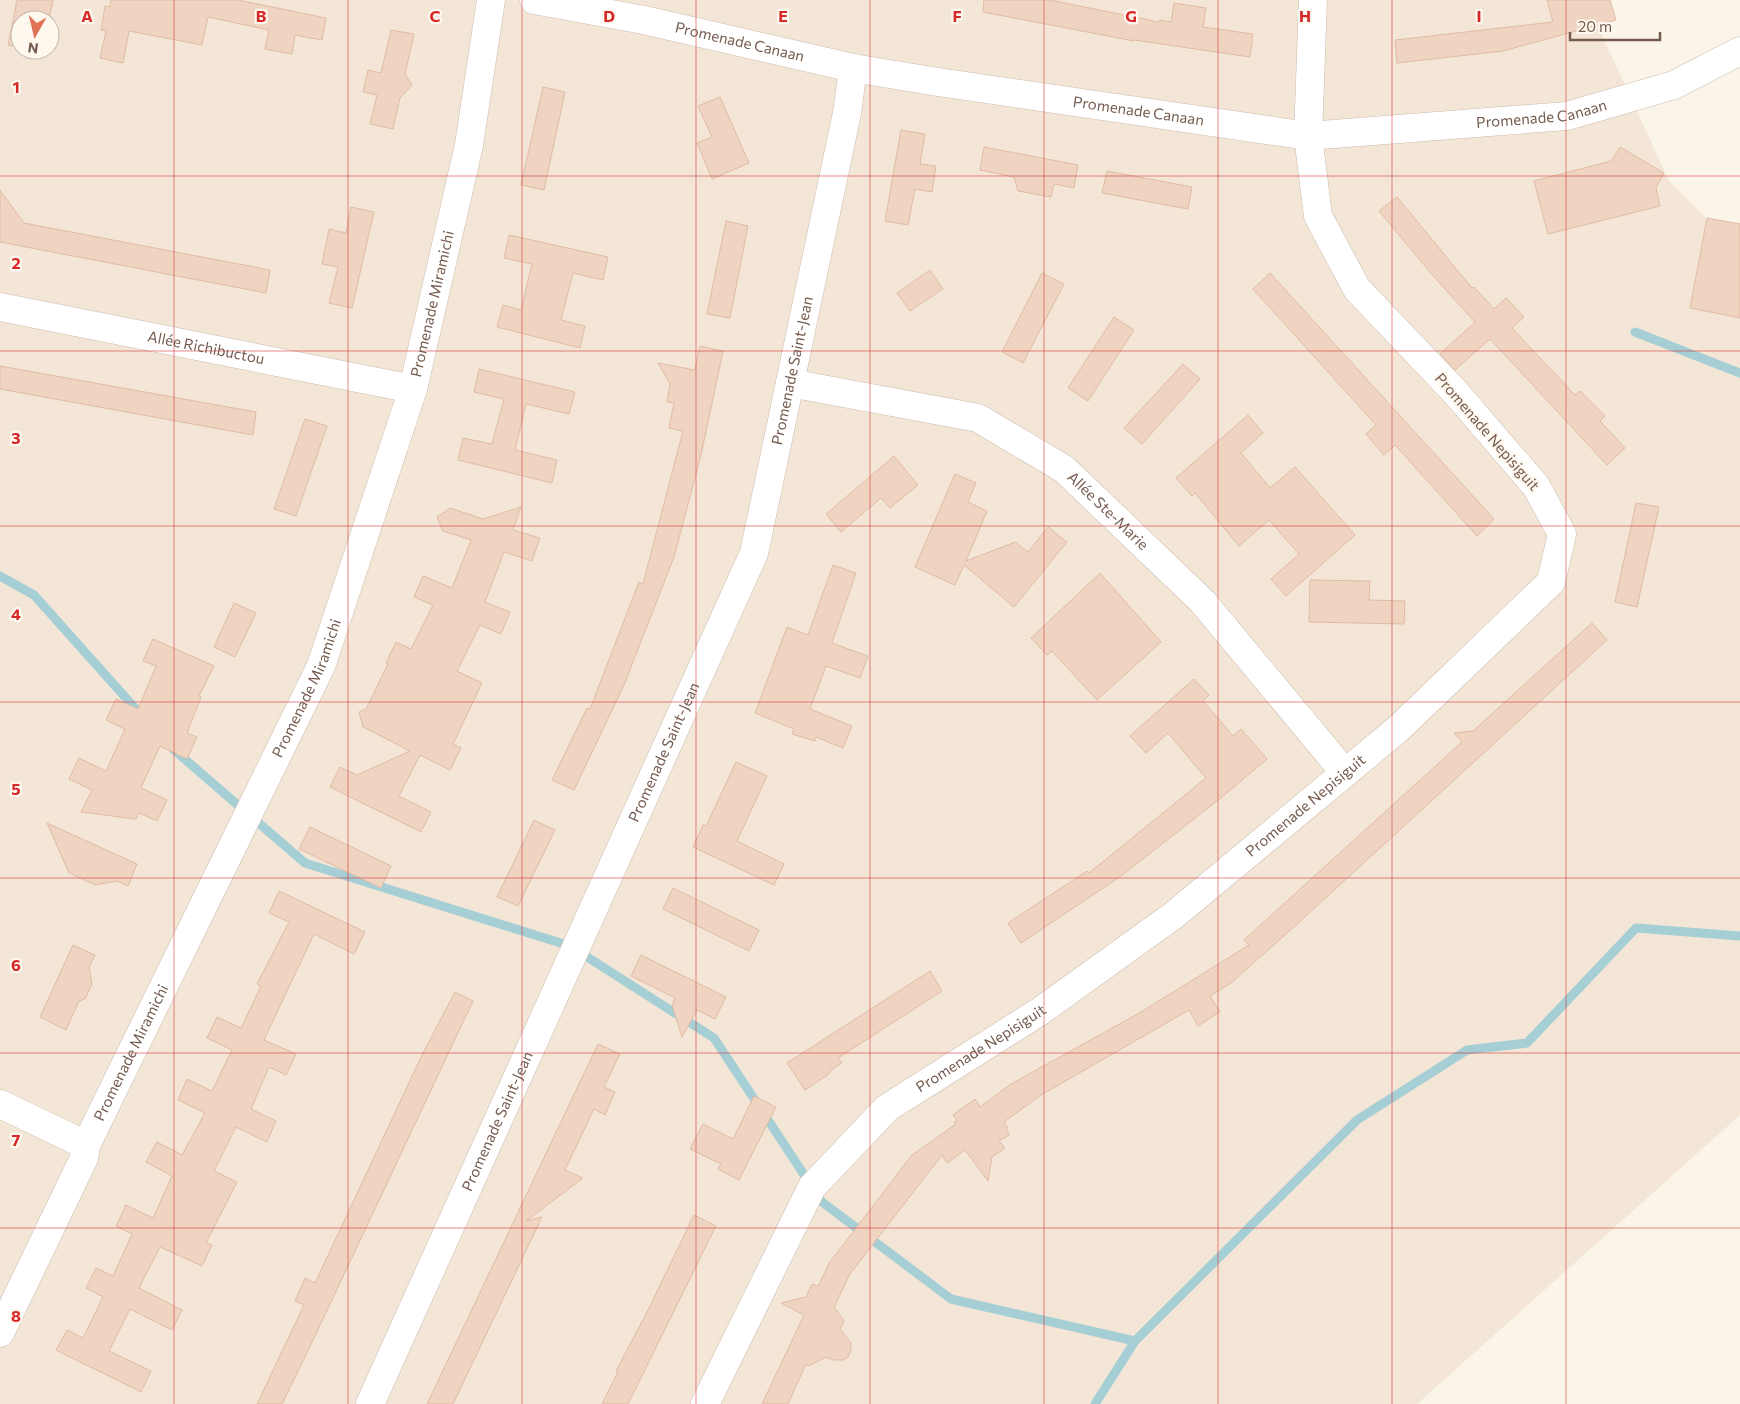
<svg xmlns="http://www.w3.org/2000/svg" width="1740" height="1404" viewBox="0 0 1740 1404" font-family="Commissioner,sans-serif">
	<style>
		.residential { fill: #f3e6d7; fill-rule: evenodd }
		.lines { fill: none; stroke-linecap: round; stroke-linejoin: round }
		.stream { stroke: #a5ced5; stroke-width: 9 }
		.building { fill: #efd4c2; stroke: #e1bba3 }
		.minor-casing { stroke: #cdbcaf; stroke-width: 29 }
		.minor { stroke: #fff; stroke-width: 28 }
		.grid { fill: none; stroke: #d62828; stroke-width: 1; stroke-opacity: 0.55 }
		.labels { text-anchor: middle; stroke-width: 4.5; stroke-linejoin: round; paint-order: stroke }
		.street-label { font-size: 15px; fill: #745b4e; stroke: #fef8ef }
		.grid-label { font-size: 16px; text-anchor: middle; font-weight: bold; fill: #d62828; stroke: #fef8ef; stroke-width: 4.5; stroke-linejoin: round; paint-order: stroke }
	</style>
	<rect width="100%" height="100%" fill="#fbf4e9"/>
	<path class="residential" d="M0,0h1586l83,181 71,71v863l-323,289h-1417zM20,20h30v30h-30z"/>
	<g class="lines">
		<path class="stream" d="M1635,332l105,41
			M0,576l34,19 108,121
			M173,749l132,114 265,83 144,92 108,164 129,97 184,42
			M1095,1404l40,-63 222,-221 110,-70 60,-7 109,-115 104,8"/>
	</g>
	<path class="building" d="M17,0h36l-4,20h-29v27l-12,-2z
		M111,0h127l88,18 -4,22 -27,-5 -3,19 -27,-5 4,-19 -61,-13 -6,28 -73,-14 -6,32 -23,-5 6,-27 -5,-1 4,-24 5,1z
		M984,0h66l109,22 1,-2 11,2 3,-19 32,5 -3,19 50,7 -3,23 -116,-17v1l-151,-29z
		M1547,0h63l6,20 -113,31 -106,12 -2,-23 158,-18z
		M391,30l23,4 -9,40 7,11 -12,13 -7,31 -23,-5 7,-29 -14,-3 5,-22 13,3z
		M543,87l22,5 -21,98 -23,-5z
		M720,97l29,66 -37,16 -15,-36 15,-6 -14,-31z
		M901,130l24,4 -5,30 16,2 -4,26 -17,-3 -7,36 -23,-4z
		M984,147l94,18 -4,23 -20,-4 -3,13 -33,-6 -4,-14 -34,-7z
		M1620,147l44,26 -8,15 4,18 -112,28 -14,-53 77,-20z
		M1107,171l85,16 -4,22 -86,-16z
		M0,190l24,33 246,47 -4,23 -266,-51z
		M1397,197l75,91 2,-1 20,22 12,-11 18,19 -12,11 63,67 5,-4 25,25 -5,5 25,27 -18,17 -117,-126 -35,31 -15,-16 35,-32 -40,-44 -56,-67z
		M351,207l23,5 -22,96 -23,-5 9,-36 -16,-3 7,-35 17,4z
		M1707,218l33,6v94l-50,-10z
		M726,221l22,5 -18,92 -23,-4z
		M509,235l99,22 -5,23 -30,-7 -12,47 24,6 -5,22 -83,-21 6,-22 18,5 11,-46 -28,-6z
		M930,270l13,19 -33,22 -13,-18z
		M1042,273l22,11 -41,79 -21,-11z
		M1270,273l224,246 -17,17 -82,-91 -11,10 -18,-21 10,-9 -123,-136z
		M1114,317l20,13 -46,71 -20,-13z
		M700,346l23,5 -22,104 -27,102 -50,128 -50,105 -22,-10 35,-72 3,1 49,-127 4,2 40,-153 -14,-3 5,-25 -7,-1 3,-18 -12,-21 37,7z
		M1183,364l17,15 -58,65 -18,-16z
		M0,366l256,46 -3,23 -253,-46z
		M479,369l96,23 -6,22 -43,-10 -11,46 42,10 -5,23 -94,-23 5,-22 29,6 12,-45 -30,-7z
		M1248,415l15,18 -22,20 29,35 25,-21 60,68 -69,61 -15,-17 28,-25 -30,-34 -30,26 -44,-53 -3,3 -16,-18z
		M305,419l22,7 -31,90 -22,-7z
		M894,456l24,29 -28,23 -9,-10 -40,34 -15,-18z
		M955,474l21,9 -8,19 19,9 -21,50 49,-19 13,10 20,-25 19,15 -53,65 -50,-42 -9,20 -40,-18z
		M1636,503l23,4 -22,100 -22,-5z
		M521,507l-8,23 27,8 -8,23 -28,-9 -19,50 25,10 -9,22 -21,-9 -23,46 25,12 -29,61 8,4 -11,22 -30,-15 -21,41 32,16 -10,20 -91,-45 10,-20 17,8 53,-24 -47,-24 -4,-15 7,-3 22,-45 -2,-1 10,-21 15,7 22,-44 -19,-8 9,-21 29,12 19,-48 -28,-9 -6,-14 13,-9 33,11z
		M833,565l23,8 -24,70 36,13 -8,22 -34,-12 -16,43 42,17 -9,22 -27,-11 -1,4 -23,-7 2,-5 -39,-16 32,-86 21,8z
		M1100,573l61,69 -64,58 -45,-49 -5,4 -16,-17z
		M1310,580l60,1 -1,19 36,1 -1,23 -95,-2z
		M234,603l22,10 -21,44 -21,-10z
		M1592,623l15,17 -312,286 -64,57 -21,13 10,16 -22,14 -9,-16 -148,85 -37,27 4,6 -2,1 3,6 -10,6 6,7 -13,9 -4,24 -23,-31 -18,13 -5,-8 -92,119 -16,33 10,14 -4,8 11,14v7l-3,7 -5,3h-9l-8,-3 -17,9 -3,-2 -18,40h-26l42,-89 -23,-12 25,-6 6,-13 6,2 12,-24 82,-107 44,-31 -2,-2 3,-2 -4,-5 22,-16 5,8 31,-23 130,-72 108,-67 -5,-5 218,-198 -8,-9 19,-2z
		M153,639l61,27 -15,30 2,1 -14,36 10,4 -10,22 -27,-13 -19,42 26,12 -10,21 -18,-8 -3,6 -55,-7 11,-22 -23,-11 10,-21 27,13 19,-42 -19,-9 10,-21 22,10 18,-43 -13,-5z
		M1194,679l15,16 -6,6 30,35 8,-7 26,30 -45,38 -101,79 -100,67 -13,-20 79,-52 2,2 117,-95 -38,-45 -22,20 -16,-17z
		M736,762l31,14 -30,65 47,23 -10,21 -81,-38 10,-22 3,1z
		M534,820l21,10 -37,76 -21,-9z
		M47,823l90,41 -9,22 -11,-5 -22,4 -26,-12z
		M310,827l81,39 -10,22 -82,-39z
		M673,888l86,42 -10,21 -86,-42z
		M279,891l86,41 -11,22 -40,-20 -50,106 32,14 -10,21 -17,-8 -18,42 25,12 -9,21 -31,-15 -22,44 23,11 -31,61 6,2 -10,21 -42,-19 -21,41 43,22 -10,20 -42,-21 -21,42 42,20 -10,21 -85,-42 11,-20 16,8 20,-41 -17,-9 10,-20 17,8 19,-42 -16,-8 10,-21 27,13 19,-42 -26,-14 11,-20 25,13 23,-42 -27,-13 9,-21 25,12 20,-41 -25,-12 10,-21 24,11 20,-42 -4,-2 32,-62 -20,-9z
		M73,945l22,10 -6,12 3,17 -7,15 -6,2 -13,29 -26,-13z
		M641,955l85,42 -11,22 -18,-9 -15,27 -10,-32 3,-7 -44,-22z
		M930,971l12,20 -104,67 4,5 -11,7 -2,4 -24,16 -18,-27z
		M455,992l18,9 -167,354 -24,49h-25l47,-99 -9,-4 10,-23 10,5 107,-228z
		M598,1044l22,10 -16,33 11,5 -10,23 -11,-6 -29,61 18,8 -57,43 16,-4 -89,187h-26z
		M754,1096l22,11 -37,73 -21,-11 3,-5 -31,-15 13,-25 30,15z
		M694,1215l22,11 -88,178h-26l16,-32 -2,-1 30,-57z"/>
	<g class="lines">
		<defs>
			<g id="minor">
				<path id="s1" d="M534,0l110,20 209,48 85,14 370,54 259,-20 107,-31 66,-34"/>
				<path id="s2" d="M0,307l413,82"/>
				<path id="s3" d="M790,383l188,35 86,51 139,133 142,171"/>
				<path d="M0,1104l86,41"/>
				<path id="s4" d="M0,1333l84,-175 2,-13 235,-479 92,-277 56,-244 22,-145"/>
				<path id="s5" d="M370,1404l384,-851 93,-440 6,-45"/>
				<path id="s6" d="M705,1404l107,-217 75,-79 152,-96 135,-97 224,-186 153,-147 11,-48 -26,-48 -80,-93 -99,-104 -39,-73 -10,-80 5,-136"/>
			</g>
		</defs>
		<use href="#minor" class="minor-casing"/>
		<use href="#minor" class="minor"/>
	</g>
	<path class="grid" d="M174,0v1404M348,0v1404M522,0v1404M696,0v1404M870,0v1404M1044,0v1404M1218,0v1404M1392,0v1404M1566,0v1404M0,176h1740M0,351h1740M0,526h1740M0,702h1740M0,878h1740M0,1053h1740M0,1228h1740"/>
	<g class="labels">
		<g class="street-label">
			<text dy="5" stroke="none"><textPath href="#s1" startOffset="210">Promenade Canaan</textPath></text>
			<text dy="5" stroke="none"><textPath href="#s1" startOffset="615">Promenade Canaan</textPath></text>
			<text dy="5" stroke="none"><textPath href="#s1" startOffset="1021">Promenade Canaan</textPath></text>
			<text dy="5" stroke="none"><textPath href="#s4" startOffset="1120">Promenade Miramichi</textPath></text>
			<text dy="5" stroke="none"><textPath href="#s2" startOffset="210">Allée Richibuctou</textPath></text>
			<text dy="5" stroke="none"><textPath href="#s5" startOffset="1120">Promenade Saint-Jean</textPath></text>
			<text transform="translate(1487 432) rotate(49)" y="5">Promenade Nepisiguit</text>
			<text dy="5" stroke="none"><textPath href="#s3" startOffset="352">Allée Ste-Marie</textPath></text>
			<text dy="5" stroke="none"><textPath href="#s4" startOffset="715">Promenade Miramichi</textPath></text>
			<text dy="5" stroke="none"><textPath href="#s5" startOffset="715">Promenade Saint-Jean</textPath></text>
			<text dy="5" stroke="none"><textPath href="#s6" startOffset="868">Promenade Nepisiguit</textPath></text>
			<text dy="5" stroke="none"><textPath href="#s6" startOffset="462">Promenade Nepisiguit</textPath></text>
			<text dy="5" stroke="none"><textPath href="#s4" startOffset="310">Promenade Miramichi</textPath></text>
			<text dy="5" stroke="none"><textPath href="#s5" startOffset="310">Promenade Saint-Jean</textPath></text>
		</g>
	</g>
	<g class="grid-label">
		<text x="87" y="22">A</text>
		<text x="261" y="22">B</text>
		<text x="435" y="22">C</text>
		<text x="609" y="22">D</text>
		<text x="783" y="22">E</text>
		<text x="957" y="22">F</text>
		<text x="1131" y="22">G</text>
		<text x="1305" y="22">H</text>
		<text x="1479" y="22">I</text>
		<text x="16" y="93">1</text>
		<text x="16" y="269">2</text>
		<text x="16" y="444">3</text>
		<text x="16" y="620">4</text>
		<text x="16" y="795">5</text>
		<text x="16" y="971">6</text>
		<text x="16" y="1146">7</text>
		<text x="16" y="1322">8</text>
	</g>
	<g transform="translate(35 35) rotate(188)"><circle r="24" fill="#fef8ef" stroke="#c7b9af"/>
	<path d="M0-4L9 19L0 12L-9 19Z" fill="#de7455"/>
	<text y="-8" font-size="14" font-weight="bold" text-anchor="middle" fill="#745b4e">N</text>
	</g>
	<path d="M1570 32v8h90v-8" fill="none" stroke="#745b4e" stroke-width="2.5"/>
	<text x="1578" y="32" font-size="15" fill="#745b4e" stroke="#fef8ef" stroke-width="4" paint-order="stroke">20 m</text>
</svg>
